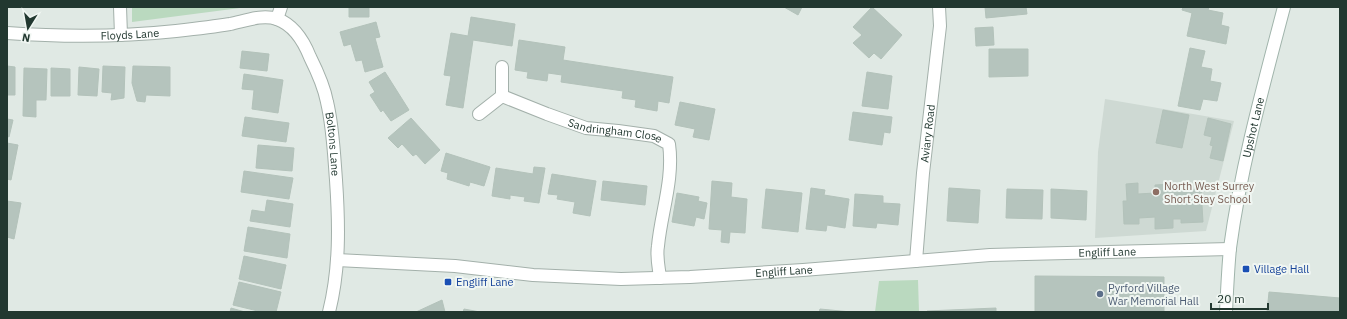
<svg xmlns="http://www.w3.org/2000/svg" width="1347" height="319" viewBox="0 0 1347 319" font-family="'IBM Plex Sans',sans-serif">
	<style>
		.built { fill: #ced9d3 }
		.green { fill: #bad9bf }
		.building { fill: #b5c4bd; stroke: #b3c2ba }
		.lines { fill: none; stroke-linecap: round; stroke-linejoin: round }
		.street-casing { stroke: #a3b0aa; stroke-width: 14 }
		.secondary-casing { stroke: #a0b4ab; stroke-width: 14 }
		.street { stroke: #fff; stroke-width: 12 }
		.secondary { stroke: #fff; stroke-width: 12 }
		.education-dot { fill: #8d6e63; stroke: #f0f6f2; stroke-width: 1.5 }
		.transit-dot { fill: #1a4fb4; stroke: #f0f6f2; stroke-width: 1.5 }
		.service-dot { fill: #5c6f8a; stroke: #f0f6f2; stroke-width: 1.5 }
		.labels { text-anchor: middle; stroke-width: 4; stroke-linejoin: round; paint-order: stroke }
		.street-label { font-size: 11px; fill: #223830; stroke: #f0f6f2 }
		.education-label { font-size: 11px; fill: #785e54; stroke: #f0f6f2; text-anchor: start }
		.transit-label { font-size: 11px; fill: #164399; stroke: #f0f6f2; text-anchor: start }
		.service-label { font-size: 11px; fill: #4e5e75; stroke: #f0f6f2; text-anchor: start }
	</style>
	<rect width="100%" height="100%" fill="#e0e9e4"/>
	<path class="built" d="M1105,99l129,22 -28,110 -111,7 3,-86z"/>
	<path class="green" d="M132,7h108v1l-108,14z
		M918,280l1,32h-44l4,-31z"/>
	<path class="building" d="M349,7h20v10h-20z
		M784,7h18l-4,8z
		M872,7l30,28 -21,24 -7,-6 -5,5 -16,-15 9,-8 -9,-8z
		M985,7h41l1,7 -41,4z
		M1183,7h26l-1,3 15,3 -2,12 8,2 -3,17 -39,-8 5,-23 -10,-3z
		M471,17l44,7 -3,22 -39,-6 -10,68 -17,-3 5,-29 -7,-1 7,-42 17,3z
		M376,22l4,15 -5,1 8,29 -18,5 -3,-12 -6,1 -5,-17 -7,2 -4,-14z
		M993,27l1,18 -18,1 -1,-18z
		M519,40l46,7 -2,13 110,17 -4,26 -11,-2 -1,10 -22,-4 1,-7 -14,-2 1,-7 -62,-9 1,-7 -14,-2 -1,8 -20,-3 1,-6 -13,-2z
		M1190,48l15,3 -4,16 11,2 -2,12 11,2 -4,18 -14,-2 -3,11 -22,-4z
		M989,49h39v27l-39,1z
		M242,51l27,3 -2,17 -27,-3z
		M7,66l8,1v28h-8z
		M103,66l22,1 -1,31 -13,2 1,-7 -10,-1z
		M133,66l37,1v29l-24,-1 -1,7 -8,-1 -5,-18z
		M79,67l20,2 -2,27 -19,-1z
		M24,68l23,1 -1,31h-10v17l-13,-1z
		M51,68l19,1v27h-19z
		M385,72l24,38 -18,11 -8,-11 -2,2 -11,-17 5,-3 -6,-10z
		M867,72l25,4 -4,33 -26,-3z
		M244,74l39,6 -5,33 -26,-4 2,-19 -12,-1z
		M680,102l35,7 -6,31 -16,-3 2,-8 -20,-4z
		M1163,110l26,5 -7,33 -26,-5z
		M853,112l39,5 -2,16 -6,-1 -2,13 -33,-5z
		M245,117l44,6 -3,19 -44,-6z
		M411,118l29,32 -15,14 -9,-10 -3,2 -11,-12 -4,4 -10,-10z
		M1208,118l23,6 -8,37 -13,-3 3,-12 -3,-1 2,-8 -8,-2z
		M7,119l6,1 -4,17 -2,-1z
		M7,143l11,2 -7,35 -4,-1z
		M258,145l36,3 -2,23 -36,-3z
		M446,153l44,14 -6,19 -14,-4 -1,4 -22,-7 1,-6 -7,-2z
		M534,167l11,1 -6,35 -15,-2 1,-4 -15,-2v4l-18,-3 4,-28 37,6z
		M244,171l49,7 -4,21 -48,-7z
		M552,174l44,7 -6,35 -17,-3 2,-11 -18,-3 1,-4 -10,-1z
		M603,181l44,5 -2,19 -44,-5z
		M712,181l20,2 -1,14 16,2 -2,34 -15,-1 -1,11 -8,-1 1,-12 -13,-1z
		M1138,183v11l17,-1v-8l18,-1 1,6 27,-1 2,33 -22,1v-4h-8v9l-18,1v-12l-16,1v6h-15l-1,-23h4l-1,-17z
		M811,188l14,2 -1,5 25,4 -4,29 -18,-3 -1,6 -20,-2z
		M949,188l31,2 -2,33 -31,-2z
		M766,189l36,4 -4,39 -36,-4z
		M1007,189l36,1 -1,29 -36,-1z
		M1051,189l36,2 -1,29 -35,-2z
		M677,193l22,4 -1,4 9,2 -3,16 -8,-2 -2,9 -22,-4z
		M855,194l28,2v7l17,1 -2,21 -21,-2 -1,5 -23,-2z
		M267,200l26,4 -3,23 -40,-6 2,-11 13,2z
		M7,201l14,2 -7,36 -7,-2z
		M248,227l42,7 -3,24 -43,-7z
		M244,256l42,9 -5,24 -42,-10z
		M1035,276l129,1v35h-129z
		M239,282l42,10 -5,20h-14l-29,-7z
		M1269,292l71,6v14h-73z
		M442,300l3,12h-29z
		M231,308l14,4h-15z
		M996,308v4h-69v-1z
		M464,309l16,3h-17z
		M820,309l31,3h-32z"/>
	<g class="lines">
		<defs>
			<g id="street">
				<path d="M120,7l1,28"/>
				<path d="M277,19l4,-12"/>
				<path id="s1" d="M7,33c56,4 113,4 169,-2 18,-2 36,-4 54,-7 15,-3 32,-10 47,-5 17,6 27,23 33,38 7,14 14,29 17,45 6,25 7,52 9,78 3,44 4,88 -7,132"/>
				<path id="s2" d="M502,96l45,18 39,14 32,3 36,5 15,8c5,35 -8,69 -11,102 -2,10 1,22 2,32"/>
				<path d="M479,114l23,-18v-29"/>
				<path id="s3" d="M337,260l118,6 78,9 88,4 69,-2 113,-7 187,-15 240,-6"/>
				<path id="s4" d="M916,261l7,-88 17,-147 -1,-19"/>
			</g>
			<g id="secondary">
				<path id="s5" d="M1226,312c1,-21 2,-43 4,-64 11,-82 33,-161 54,-241"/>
			</g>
		</defs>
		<use href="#street" class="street-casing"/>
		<use href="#secondary" class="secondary-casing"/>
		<use href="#street" class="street"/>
		<use href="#secondary" class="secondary"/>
	</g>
	<circle class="education-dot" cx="1156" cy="192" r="4"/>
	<g class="transit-dot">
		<rect x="1242" y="265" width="8" height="8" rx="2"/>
		<rect x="444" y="278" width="8" height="8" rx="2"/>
	</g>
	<circle class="service-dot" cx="1100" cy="294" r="4"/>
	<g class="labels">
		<g class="street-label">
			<text dy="4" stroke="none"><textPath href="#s1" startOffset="123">Floyds Lane</textPath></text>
			<text dy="4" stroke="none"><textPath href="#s5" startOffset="187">Upshot Lane</textPath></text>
			<text dy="4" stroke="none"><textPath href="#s2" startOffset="119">Sandringham Close</textPath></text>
			<text dy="4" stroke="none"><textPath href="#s4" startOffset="128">Aviary Road</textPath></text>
			<text dy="4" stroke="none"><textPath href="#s1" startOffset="414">Boltons Lane</textPath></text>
			<text dy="4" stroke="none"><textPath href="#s3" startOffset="772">Engliff Lane</textPath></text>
			<text dy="4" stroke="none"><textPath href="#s3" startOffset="448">Engliff Lane</textPath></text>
		</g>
		<g class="education-label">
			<text x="1164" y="190">North West Surrey<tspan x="1164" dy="13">Short Stay School</tspan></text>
		</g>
		<g class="transit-label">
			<text x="1254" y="273">Village Hall</text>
			<text x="456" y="286">Engliff Lane</text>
		</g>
		<g class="service-label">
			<text x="1108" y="292">Pyrford Village<tspan x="1108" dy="13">War Memorial Hall</tspan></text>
		</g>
	</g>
	<rect width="1347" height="319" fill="none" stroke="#223830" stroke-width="16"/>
	<g transform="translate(28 28) rotate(191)" stroke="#f0f6f2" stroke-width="3" paint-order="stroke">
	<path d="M0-3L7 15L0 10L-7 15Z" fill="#223830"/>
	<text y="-6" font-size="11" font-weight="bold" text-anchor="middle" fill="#223830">N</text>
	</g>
	<path d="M1211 303v6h57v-6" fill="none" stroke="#223830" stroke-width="2"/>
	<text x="1217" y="303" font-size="12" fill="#223830" stroke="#f0f6f2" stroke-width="3" paint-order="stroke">20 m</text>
</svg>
